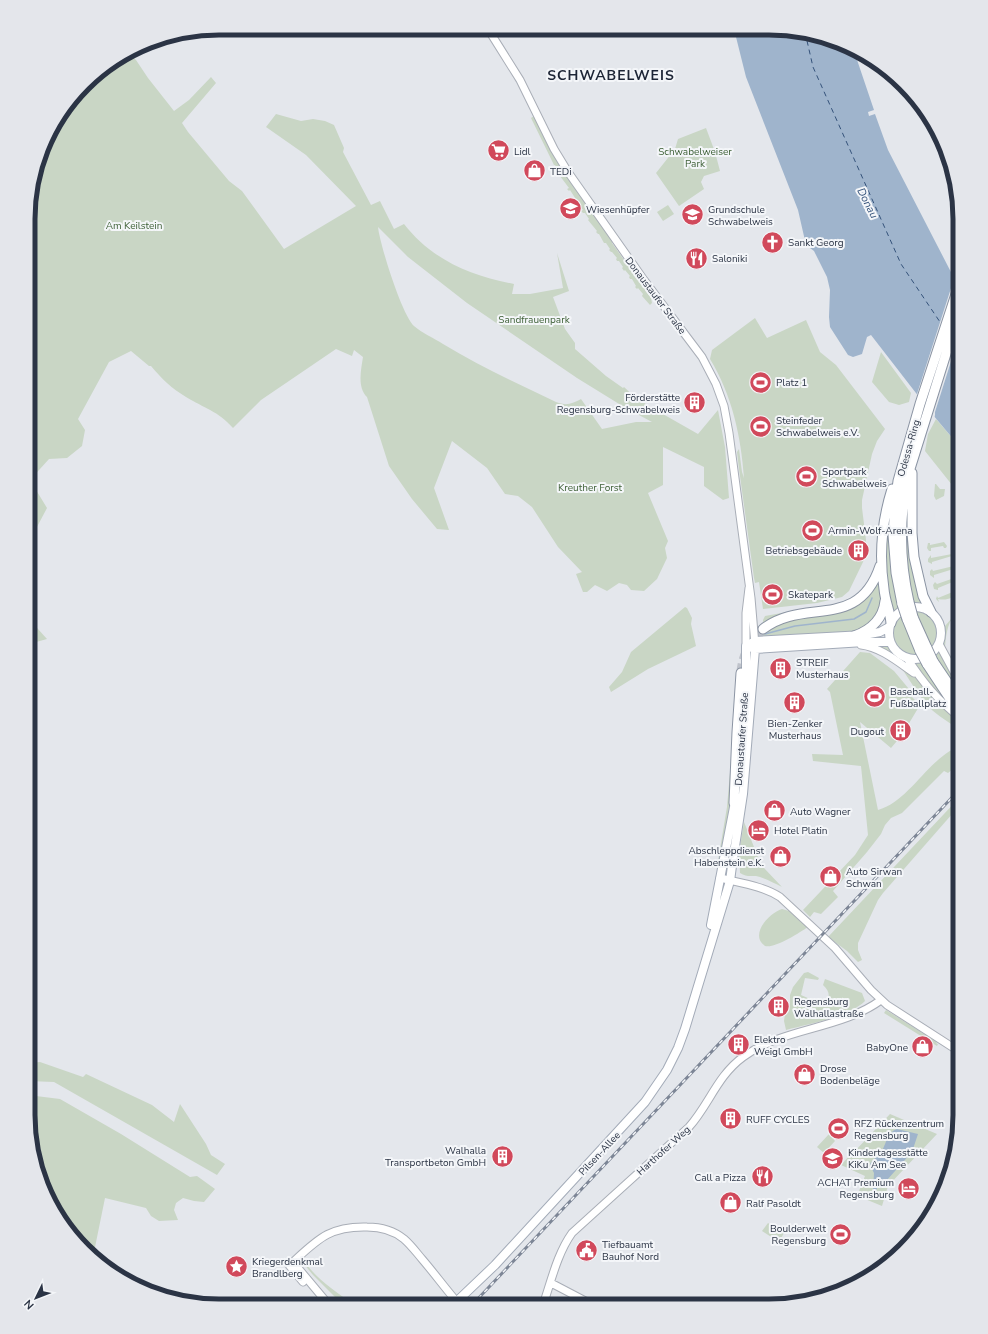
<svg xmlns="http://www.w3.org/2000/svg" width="988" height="1334" viewBox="0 0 988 1334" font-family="'Nunito Sans',sans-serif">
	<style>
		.green { fill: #c9d6c5; fill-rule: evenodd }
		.water { fill: #9fb4cc }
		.pier { fill: #e4e7ec }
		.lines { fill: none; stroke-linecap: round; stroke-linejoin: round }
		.stream { stroke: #9fb4cc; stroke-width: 1.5 }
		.ferry { stroke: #34527a; stroke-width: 1; stroke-dasharray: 5 4; stroke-linecap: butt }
		.highway-tunnel { stroke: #bfc3cb; stroke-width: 9; stroke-dasharray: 9 4.5; stroke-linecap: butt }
		.secondary-casing { stroke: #a9aeb7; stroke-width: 9 }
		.primary-casing { stroke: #a3abb8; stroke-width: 10 }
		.highway-casing { stroke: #8b94a3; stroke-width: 11 }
		.secondary { stroke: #fff; stroke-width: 7 }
		.primary { stroke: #fff; stroke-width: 8 }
		.highway { stroke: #fff; stroke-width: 9 }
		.rail-casing { stroke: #7d8696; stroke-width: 3 }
		.rail { stroke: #f4f6f9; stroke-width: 1.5; stroke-dasharray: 4.5; stroke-linecap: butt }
		.highway-bridge-casing { stroke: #8b94a3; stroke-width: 11; stroke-linecap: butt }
		.highway-bridge { stroke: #fff; stroke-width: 9 }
		.labels { text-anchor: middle; stroke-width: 4; stroke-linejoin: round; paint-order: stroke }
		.poi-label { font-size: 10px; fill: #2b3445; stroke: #f4f6f9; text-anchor: start }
		.park-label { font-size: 10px; fill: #3f6138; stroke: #f4f6f9 }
		.street-label { font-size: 10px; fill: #2b3445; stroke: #f4f6f9 }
		.water-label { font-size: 11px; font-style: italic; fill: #34527a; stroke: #f4f6f9 }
		.district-label { font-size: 14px; font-weight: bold; letter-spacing: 1px; fill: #1d2536; stroke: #f4f6f9 }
		.rim { fill: none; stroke: #2b3445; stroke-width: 5 }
	</style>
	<rect width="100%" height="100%" fill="#e4e7ec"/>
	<path class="green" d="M130,54l6,6 12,18 26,33 15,-11 22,-23 5,6 -34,40 6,9 41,49 13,10 42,58 72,-43 -50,-51 -40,-28 10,-13 25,7 12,-2 12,2 9,4 10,23 -1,4 28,53 9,-4 14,28 10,-5c28,36 67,52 110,60l-2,10h18l33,-6 -6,-35 12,38 -16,6 12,32 10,14v6l31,27 17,12 1,-1 12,11 1,-1 10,8 51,29 20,-24 7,37 4,51 -6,2 -19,-14v-19l-41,-20v38l-15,8 20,48 -3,7 2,10 -10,21 -13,12 -13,-1 -4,-5 -8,-2 -12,8 -12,-6 -8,7h-4l-7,-18 6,-2 -24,-25 -26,-40 -14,-11 -13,-2 -18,-26 -35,-27 -18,47 15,42 -12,-1 -25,-30 -23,-33 -22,-69c-10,-10 -6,-27 -4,-40l-9,-7 -2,6 -16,-7 -75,51 -28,28c-15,-17 -29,-20 -47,-31 -15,-9 -24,-18 -35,-31h-2l-18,-15 -22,11 -31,57 7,11 -3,16 -15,12 -18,1 -19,21 17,28 -18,34 1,-349 23,-69 40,-49zM378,227l30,30 59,46 110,75 47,29 28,15h-16l-34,7 -21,-30c-10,5 -14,7 -25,3 -38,-18 -77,-36 -113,-58 -9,-6 -21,-11 -29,-18 -12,-11 -34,-81 -36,-99z
		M534,116l19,38 59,86v3l39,55 1,5 -2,2 -8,-9 1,-2 -5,-6 -1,1 -2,-2 1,-1 -4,-7h-2l-1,-2 1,-1 -5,-6 -1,1 -2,-3 1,-1 -4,-6h-2l-1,-2 1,-1 -5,-6h-1l-2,-2 1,-1 -4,-6h-2l-5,-9h-1l-2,-2 1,-1 -9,-11 1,-1 -4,-6h-2l-2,-2 2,-1 -5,-7 -1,1 -2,-2 2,-1 -7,-11 -1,1 -2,-2 2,-1 -9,-12 1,-1 -6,-10h-1l-23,-47z
		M706,128l9,24 5,19 -16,5 -3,6 3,7 -25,17 -23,-33 19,-24 3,-10z
		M668,205l6,9 -11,7 -6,-9z
		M755,318l12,20 39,-18 14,32 16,13 49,64 -8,12 -5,13 -10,46v8l4,32v12l-3,10 -14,29 -7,6 -25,6 -54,6 -4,-27 -4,1 -1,-5 -15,-109 -2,-17 2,-3 3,23 2,6c-3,-42 -12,-83 -34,-119l2,-9z
		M881,352l30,41 -2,9 -10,3 -10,-3 -17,-20z
		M936,419l24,28v48l-35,-44 3,-17z
		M935,484h1l4,5h5l-1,7 -8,4 -2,-4z
		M890,503c0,35 -1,71 9,105l-7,7 -8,-53z
		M908,505l8,75 6,27 -7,-1 -9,-34 -2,-54z
		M944,542l3,4 -1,2h-2l-1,-2 -12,2v3h-2l-2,-3 1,-5h2v2z
		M951,551l3,4v3l-2,-2 -20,6v2l-4,-2v-3l3,-4v3l21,-4z
		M958,562h2v5l-26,8v3l-4,-3v-4l2,-2 1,2 25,-6z
		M880,570l2,32 -4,14 -19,15 -17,3 -79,3v-5l12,-9 73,-15z
		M960,576v3l-22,9v2l-4,-1 -1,-4 2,-3 2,2z
		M960,589v3c-8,6 -13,9 -22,7l1,3 -3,-3 1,-3 1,2z
		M685,607l2,1 5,10 -1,6 5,22 -48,23 -37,23 -2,-5 13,-15 9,-20z
		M916,610c21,4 26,22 16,39l-13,-29z
		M787,612l-8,3 -16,10v-5l2,-4z
		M900,613l4,12 13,30c-23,0 -37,-25 -17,-42z
		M952,618c-6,11 -7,24 -7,36l-3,-8 2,-9 1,-11z
		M29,619l18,20 -18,5z
		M871,644l16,1 10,11 9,5 8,11z
		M939,650l21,38v8l-25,-41z
		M860,652l10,1 24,18 15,18 -2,3 13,13 -18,30 -11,13 -31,-26 18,88c32,-9 50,-52 82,-64v28l-7,-5 -5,4 -4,-2 -42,42 -11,5 -6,7 -4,9 -14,18 -34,39 5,6 -17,17 -7,-2 -4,5 -7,-7 52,-55 13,-20 -7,-69 -48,-5 -1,-7 31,1 -13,-63 -3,-3z
		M921,661l31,48 -7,-6 -33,-41z
		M900,666l13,8 20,25 22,19 5,6v8c-10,-11 -22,-15 -31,-25 -11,-12 -19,-27 -29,-41z
		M731,761v25l-2,22 -9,55 -2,-2 9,-54z
		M960,797v8l-77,88 -5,7 -20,43v7l4,10 -4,2 -11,-11 -19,-14z
		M744,822l16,40 4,6 18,19c-8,-4 -17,-9 -26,-11 -6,0 -10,1 -16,-3l-1,-20z
		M782,909l7,2 19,16c-9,6 -34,22 -43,19 -16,-11 4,-33 17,-37z
		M808,972l11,6 -1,2 -13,-2 -4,17 20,9c11,-3 9,-13 2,-19l2,-6 37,14 3,8c-16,16 -57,23 -79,29l-2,-9 1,-8 5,-7v-11l3,-8 11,-14z
		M886,1010l51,32 -1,1 2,1 -1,2 -53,-33z
		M40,1062l43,15 3,-3 66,31 22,17 6,-18 26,40 5,11 14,9 -8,11 -163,-93 -26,-1v-18z
		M28,1095l32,4 61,35 69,43 7,-1 18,13 -11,13 -10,-1 -11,-3 -7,5 -2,7 4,10 -19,1 -8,-5 -5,-8 -41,-10 -12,59 -18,-16 -27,-41 -20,-84z
		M890,1114l47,20 -49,52 -6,20 -17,-7 1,-5 -7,-3 6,-15 -24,-11 9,-10 3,2 2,-3 -1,-2z
		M829,1134l6,7 -11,12 -7,-6z
		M768,1223l16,10 -5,9 -17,-11z
		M305,1262c12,18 32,30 49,43h-11l-30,-30 -9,-11z"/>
	<path class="water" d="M734,29l61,1 48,13 10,5 21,62 -6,2 1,4 6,-2 13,36 65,126 7,7v164l-27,-32 -62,-80 -4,2 -5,17 -9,3 -5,-2 -18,-28 -1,-10 1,-27 -3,-13 -13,-26 -8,-6 -8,-35 -52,-133z
		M897,1129l21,5 -6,18 -25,28 -10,8 -1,4 -3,-1 1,-18 -3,-6 -1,-3c3,-5 8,-7 11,-12 6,-8 5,-19 16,-23z"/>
	<path class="pier" d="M955,275l5,5v53l-25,79v3l-1,4 -18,-22 36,-112z"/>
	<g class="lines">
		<path class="stream" d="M765,634l30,-8 59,-7 12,-7 6,-14"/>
		<path class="ferry" d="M805,32l8,35 88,197 41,61
			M954,342l6,10"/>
		<path class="highway-tunnel" d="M741,673c1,-18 9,-31 22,-44"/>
		<defs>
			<path id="secondary" d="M488,29l32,51 34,69 14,23 76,108 58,77 14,27 8,22 5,27 22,165 4,47
				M749,588l-3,25v33l4,2
				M939,644l21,39
				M861,645c19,2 37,17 53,28
				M907,658c16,25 30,41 53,60
				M720,878c20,5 43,8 60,19l55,51 36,42 16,15 73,47
				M289,1265l14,17
				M551,1283l44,23
				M329,1305l-36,-43c25,-23 37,-36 74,-35 14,0 26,3 37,12 7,6 12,13 18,20 12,14 23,29 35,43
				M543,1305c8,-23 14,-51 29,-72l117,-106c20,-22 28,-51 54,-70 41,-30 97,-27 138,-57"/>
			<path id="primary" d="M889 633a26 26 0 1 1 52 0a26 26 0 1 1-52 0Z
				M741,748l5,-76v-26l9,-5 109,-6 16,-3 9,-5
				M711,925l25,-128
				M453,1305l42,-40 150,-163 22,-32 11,-22 7,-19 45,-148 2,-15 11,-72 12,-145 109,-7h26"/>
			<path id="highway" d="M912,473v60l2,24 9,39 8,16
				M909,602c-10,-44 -10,-87 0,-130l51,-163
				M902,604l-6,-31 -3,-38 2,-32 3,-22 22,-77 40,-122
				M913,617l14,31
				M907,619l13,32
				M891,623c-1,-12 -6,-22 -7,-34 -5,-33 -2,-68 8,-100
				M763,629c41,-32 95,3 117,-63
				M854,636c17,-6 29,-17 31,-35
				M933,661l27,40
				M927,664l33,50
				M734,803l3,-71 4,-59"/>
		</defs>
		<use href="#secondary" class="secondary-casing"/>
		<use href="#primary" class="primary-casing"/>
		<use href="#highway" class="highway-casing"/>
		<use href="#secondary" class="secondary"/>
		<use href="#primary" class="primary"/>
		<use href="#highway" class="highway"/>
		<defs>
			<path id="rail" d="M472,1305l488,-516"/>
		</defs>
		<use href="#rail" class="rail-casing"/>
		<use href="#rail" class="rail"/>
		<defs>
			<path id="highway-bridge" d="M909,602l4,15
				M902,604l5,15
				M927,648l6,13
				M920,651l7,13"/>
		</defs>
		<use href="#highway-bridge" class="highway-bridge-casing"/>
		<use href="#highway-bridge" class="highway-bridge"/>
	</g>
	<defs>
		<symbol id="supermarket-disc" viewBox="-11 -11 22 22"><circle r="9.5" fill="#d1495b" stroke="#f4f6f9"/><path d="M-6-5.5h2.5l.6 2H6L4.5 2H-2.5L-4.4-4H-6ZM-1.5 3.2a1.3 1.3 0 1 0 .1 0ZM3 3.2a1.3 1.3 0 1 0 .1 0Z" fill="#fff"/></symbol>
		<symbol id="shop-disc" viewBox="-11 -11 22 22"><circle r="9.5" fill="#d1495b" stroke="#f4f6f9"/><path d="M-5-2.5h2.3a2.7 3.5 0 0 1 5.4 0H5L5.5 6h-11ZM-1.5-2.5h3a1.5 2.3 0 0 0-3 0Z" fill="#fff"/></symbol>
		<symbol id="school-disc" viewBox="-11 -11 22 22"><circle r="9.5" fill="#d1495b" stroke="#f4f6f9"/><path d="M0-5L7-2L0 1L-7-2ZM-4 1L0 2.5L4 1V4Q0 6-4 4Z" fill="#fff"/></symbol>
		<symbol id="church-disc" viewBox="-11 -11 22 22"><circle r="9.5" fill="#d1495b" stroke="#f4f6f9"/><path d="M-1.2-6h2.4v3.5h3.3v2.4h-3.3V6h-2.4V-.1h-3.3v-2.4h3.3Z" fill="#fff"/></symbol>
		<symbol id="restaurant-disc" viewBox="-11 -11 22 22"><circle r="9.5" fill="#d1495b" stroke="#f4f6f9"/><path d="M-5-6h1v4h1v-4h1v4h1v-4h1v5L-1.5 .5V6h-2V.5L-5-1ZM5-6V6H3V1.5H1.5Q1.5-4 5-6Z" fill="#fff"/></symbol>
		<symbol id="stadium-disc" viewBox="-11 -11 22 22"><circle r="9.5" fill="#d1495b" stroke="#f4f6f9"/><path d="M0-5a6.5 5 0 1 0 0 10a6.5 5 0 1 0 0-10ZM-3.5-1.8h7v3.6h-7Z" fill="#fff"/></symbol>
		<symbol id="building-disc" viewBox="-11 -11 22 22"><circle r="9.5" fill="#d1495b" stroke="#f4f6f9"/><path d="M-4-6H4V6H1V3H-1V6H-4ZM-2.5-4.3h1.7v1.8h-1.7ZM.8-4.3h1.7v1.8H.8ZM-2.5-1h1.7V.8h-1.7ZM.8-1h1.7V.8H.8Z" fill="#fff"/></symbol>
		<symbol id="hotel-disc" viewBox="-11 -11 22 22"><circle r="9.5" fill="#d1495b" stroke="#f4f6f9"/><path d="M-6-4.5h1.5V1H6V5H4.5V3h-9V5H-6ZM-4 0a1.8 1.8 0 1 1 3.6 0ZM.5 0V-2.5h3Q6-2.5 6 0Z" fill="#fff"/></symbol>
		<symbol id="civic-disc" viewBox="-11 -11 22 22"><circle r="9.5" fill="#d1495b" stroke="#f4f6f9"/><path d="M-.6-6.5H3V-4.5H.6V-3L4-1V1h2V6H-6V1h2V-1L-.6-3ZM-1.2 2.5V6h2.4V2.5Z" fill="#fff"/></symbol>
		<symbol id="sight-disc" viewBox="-11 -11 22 22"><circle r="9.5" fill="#d1495b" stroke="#f4f6f9"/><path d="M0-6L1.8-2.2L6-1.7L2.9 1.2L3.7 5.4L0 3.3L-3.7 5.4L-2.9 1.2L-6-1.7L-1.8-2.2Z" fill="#fff"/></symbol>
	</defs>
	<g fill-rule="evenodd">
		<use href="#supermarket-disc" x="486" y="138" width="25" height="25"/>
		<use href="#shop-disc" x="522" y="158" width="25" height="25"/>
		<use href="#school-disc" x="558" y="196" width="25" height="25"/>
		<use href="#school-disc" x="680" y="202" width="25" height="25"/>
		<use href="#church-disc" x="760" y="230" width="25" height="25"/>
		<use href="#restaurant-disc" x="684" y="246" width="25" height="25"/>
		<use href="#stadium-disc" x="748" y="370" width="25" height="25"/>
		<use href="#building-disc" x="682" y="390" width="25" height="25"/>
		<use href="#stadium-disc" x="748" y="414" width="25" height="25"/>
		<use href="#stadium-disc" x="794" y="464" width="25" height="25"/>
		<use href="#stadium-disc" x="800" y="518" width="25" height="25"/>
		<use href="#building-disc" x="846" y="538" width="25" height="25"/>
		<use href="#stadium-disc" x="760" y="582" width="25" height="25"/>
		<use href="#building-disc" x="768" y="656" width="25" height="25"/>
		<use href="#stadium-disc" x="862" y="684" width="25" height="25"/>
		<use href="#building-disc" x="782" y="690" width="25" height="25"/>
		<use href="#building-disc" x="888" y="718" width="25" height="25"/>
		<use href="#shop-disc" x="762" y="798" width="25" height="25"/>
		<use href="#hotel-disc" x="746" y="818" width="25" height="25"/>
		<use href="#shop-disc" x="768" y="844" width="25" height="25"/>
		<use href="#shop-disc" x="818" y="864" width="25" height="25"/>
		<use href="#building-disc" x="766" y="994" width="25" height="25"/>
		<use href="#building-disc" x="726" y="1032" width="25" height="25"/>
		<use href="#shop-disc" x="910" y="1034" width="25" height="25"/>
		<use href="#shop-disc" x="792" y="1062" width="25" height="25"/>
		<use href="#building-disc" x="718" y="1106" width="25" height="25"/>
		<use href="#stadium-disc" x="826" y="1116" width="25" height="25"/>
		<use href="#building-disc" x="490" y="1144" width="25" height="25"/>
		<use href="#school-disc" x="820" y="1146" width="25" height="25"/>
		<use href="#restaurant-disc" x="750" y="1164" width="25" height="25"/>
		<use href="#hotel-disc" x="896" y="1176" width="25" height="25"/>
		<use href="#shop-disc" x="718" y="1190" width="25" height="25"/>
		<use href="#stadium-disc" x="828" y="1222" width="25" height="25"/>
		<use href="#civic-disc" x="574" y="1238" width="25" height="25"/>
		<use href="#sight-disc" x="224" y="1254" width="25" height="25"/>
	</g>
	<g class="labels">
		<g class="poi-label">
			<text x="514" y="155">Lidl</text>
			<text x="550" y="175">TEDi</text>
			<text x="586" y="213">Wiesenhüpfer</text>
			<text x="708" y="213">Grundschule<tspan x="708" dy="12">Schwabelweis</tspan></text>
			<text x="788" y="246">Sankt Georg</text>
			<text x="712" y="262">Saloniki</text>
			<text x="776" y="386">Platz 1</text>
			<text x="680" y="401" text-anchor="end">Förderstätte<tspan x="680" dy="12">Regensburg-Schwabelweis</tspan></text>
			<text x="776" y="424">Steinfeder<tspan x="776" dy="12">Schwabelweis e.V.</tspan></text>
			<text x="822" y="475">Sportpark<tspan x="822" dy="12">Schwabelweis</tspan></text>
			<text x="828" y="534">Armin-Wolf-Arena</text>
			<text x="842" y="554" text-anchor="end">Betriebsgebäude</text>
			<text x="788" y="598">Skatepark</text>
			<text x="796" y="666">STREIF<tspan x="796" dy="12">Musterhaus</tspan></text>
			<text x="890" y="695">Baseball-<tspan x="890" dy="12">Fußballplatz</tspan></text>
			<text x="795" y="727" text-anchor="middle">Bien-Zenker<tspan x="795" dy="12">Musterhaus</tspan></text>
			<text x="884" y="735" text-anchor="end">Dugout</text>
			<text x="790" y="815">Auto Wagner</text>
			<text x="774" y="834">Hotel Platin</text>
			<text x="764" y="854" text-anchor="end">Abschleppdienst<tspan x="764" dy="12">Habenstein e.K.</tspan></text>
			<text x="846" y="875">Auto Sirwan<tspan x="846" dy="12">Schwan</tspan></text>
			<text x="794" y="1005">Regensburg<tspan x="794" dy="12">Walhallastraße</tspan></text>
			<text x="754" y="1043">Elektro<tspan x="754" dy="12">Weigl GmbH</tspan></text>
			<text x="908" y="1051" text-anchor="end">BabyOne</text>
			<text x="820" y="1072">Drose<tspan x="820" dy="12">Bodenbeläge</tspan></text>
			<text x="746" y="1123">RUFF CYCLES</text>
			<text x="854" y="1127">RFZ Rückenzentrum<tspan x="854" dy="12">Regensburg</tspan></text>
			<text x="486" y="1154" text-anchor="end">Walhalla<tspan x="486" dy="12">Transportbeton GmbH</tspan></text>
			<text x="848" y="1156">Kindertagesstätte<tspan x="848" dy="12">KiKu Am See</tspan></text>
			<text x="746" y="1181" text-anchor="end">Call a Pizza</text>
			<text x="894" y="1186" text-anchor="end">ACHAT Premium<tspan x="894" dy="12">Regensburg</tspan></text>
			<text x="746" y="1207">Ralf Pasoldt</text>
			<text x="826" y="1232" text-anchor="end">Boulderwelt<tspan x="826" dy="12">Regensburg</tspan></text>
			<text x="602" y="1248">Tiefbauamt<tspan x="602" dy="12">Bauhof Nord</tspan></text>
			<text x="252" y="1265">Kriegerdenkmal<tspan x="252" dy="12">Brandlberg</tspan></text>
		</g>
		<g class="park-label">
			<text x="695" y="155">Schwabelweiser<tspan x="695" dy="12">Park</tspan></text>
			<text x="134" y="229">Am Keilstein</text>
			<text x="534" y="323">Sandfrauenpark</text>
			<text x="590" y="491">Kreuther Forst</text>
		</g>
		<g class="street-label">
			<text transform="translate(656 295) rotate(53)" y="4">Donaustaufer Straße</text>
			<text transform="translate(908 448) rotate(-74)" y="4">Odessa-Ring</text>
			<text transform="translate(741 739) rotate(-86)" y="4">Donaustaufer Straße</text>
			<text transform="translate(663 1150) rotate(-42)" y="4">Harthofer Weg</text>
			<text transform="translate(599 1153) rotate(-47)" y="4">Pilsen-Allee</text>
		</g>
		<g class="water-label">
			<text transform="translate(868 203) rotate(63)" y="4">Donau</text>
		</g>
		<g class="district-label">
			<text x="611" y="80">SCHWABELWEIS</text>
		</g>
	</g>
	<path d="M0 0H988V1334H0ZM219 35H769A184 184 0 0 1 953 219V1115A184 184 0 0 1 769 1299H219A184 184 0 0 1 35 1115V219A184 184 0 0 1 219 35Z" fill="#e4e6eb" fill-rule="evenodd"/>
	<path class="rim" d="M219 35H769A184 184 0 0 1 953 219V1115A184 184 0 0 1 769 1299H219A184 184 0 0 1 35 1115V219A184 184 0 0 1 219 35Z"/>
	<g transform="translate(36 1298) rotate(227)" stroke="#f4f6f9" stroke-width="3" paint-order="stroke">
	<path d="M0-3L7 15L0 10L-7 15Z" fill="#2b3445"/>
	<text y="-6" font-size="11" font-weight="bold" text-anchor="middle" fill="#2b3445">N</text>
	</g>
</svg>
